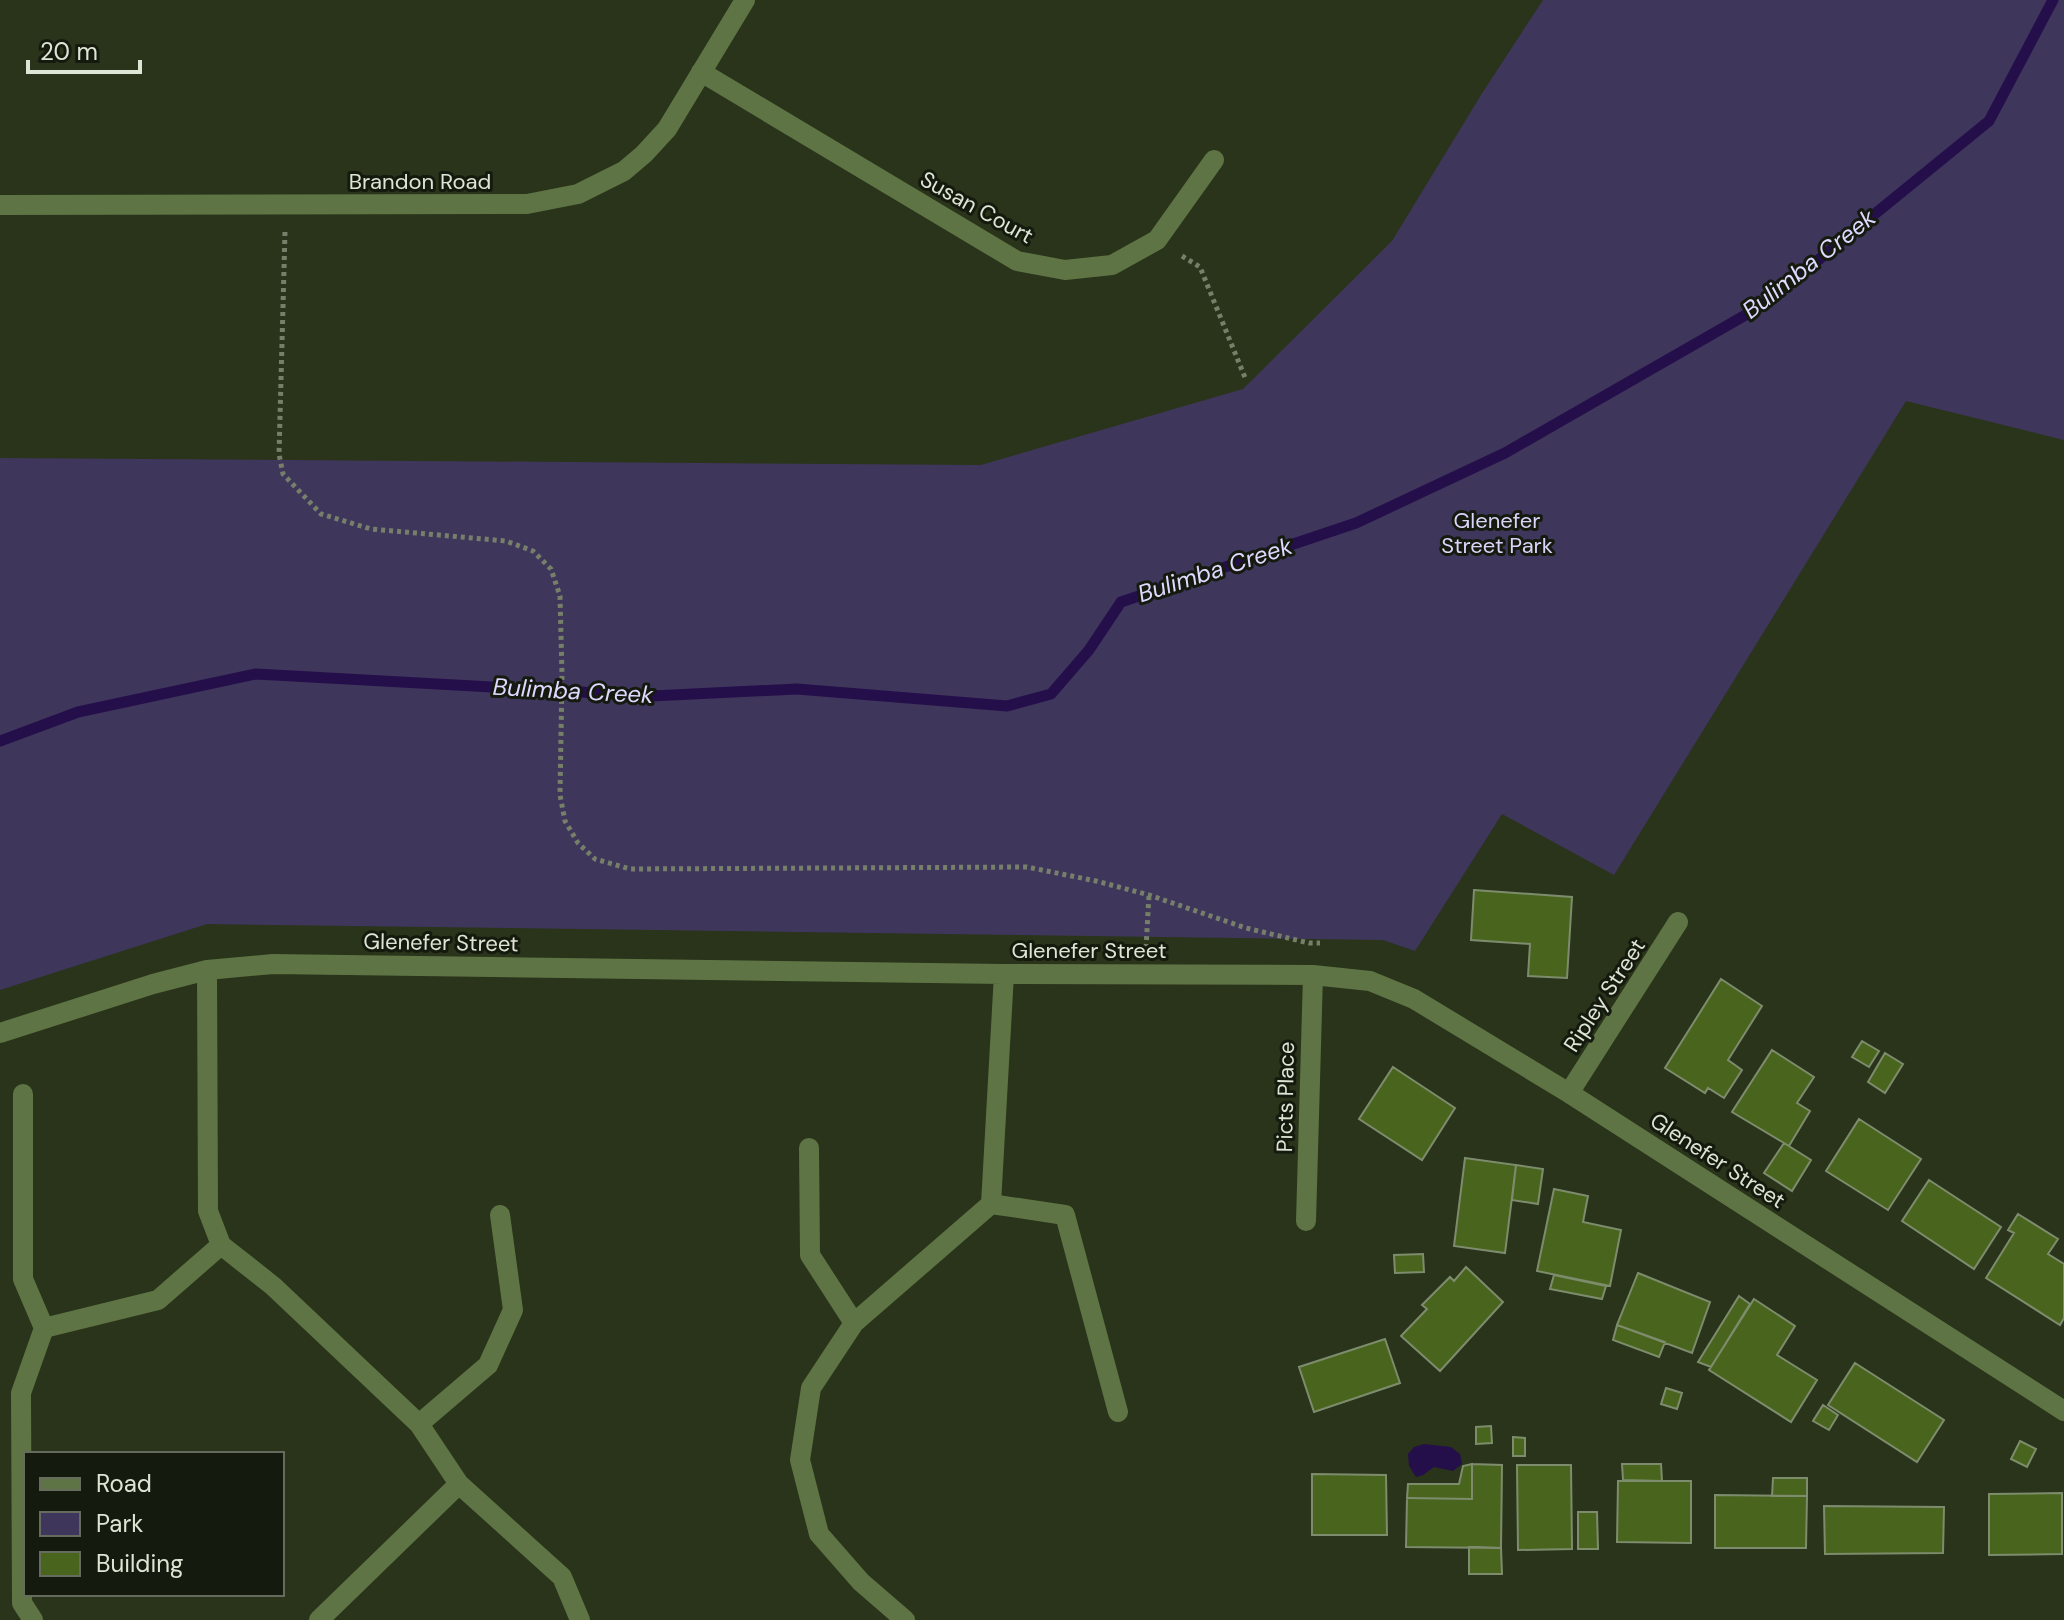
<svg xmlns="http://www.w3.org/2000/svg" width="2064" height="1620" viewBox="0 0 2064 1620" font-family="'DM Sans',sans-serif">
	<style>
		.green { fill: #3f365c }
		.water { fill: #250f4b }
		.lines { fill: none; stroke-linecap: round; stroke-linejoin: round }
		.stream { stroke: #250f4b; stroke-width: 11 }
		.building { fill: #49641c; stroke: #7e8c6e; stroke-width: 2 }
		.path { stroke: #767f69; stroke-width: 5; stroke-dasharray: 4 4; stroke-linecap: butt }
		.minor { stroke: #5f7445; stroke-width: 20 }
		.labels { text-anchor: middle; stroke-width: 6; stroke-linejoin: round; paint-order: stroke }
		.street-label { font-size: 22px; fill: #dde5d4; stroke: #151a0e }
		.park-label { font-size: 22px; fill: #dbd3fa; stroke: #151a0e }
		.water-label { font-size: 24px; font-style: italic; fill: #dfd8ff; stroke: #151a0e }
	</style>
	<rect width="100%" height="100%" fill="#29341a"/>
	<path class="green" d="M1543,0h521v440l-158,-39 -292,474 -112,-61 -87,137 -32,-11 -1176,-16 -207,66v-532l981,7 262,-76 149,-148 89,-146z"/>
	<path class="water" d="M1424,1444l27,3 9,7 2,10 -9,7 -19,-4 -11,8 -7,2 -7,-11 -1,-12 6,-7z"/>
	<g class="lines">
		<path class="stream" d="M0,741l78,-29 178,-38 396,22 145,-7 210,17 44,-12 38,-44 32,-48 235,-79 149,-70 258,-148 226,-184 64,-121"/>
	</g>
	<path class="building" d="M1474,890l98,7 -5,81 -39,-2 2,-32 -59,-4z
		M1721,979l41,27 -34,54 14,10 -18,28 -16,-10 -3,5 -40,-25z
		M1862,1041l17,10 -10,16 -17,-10z
		M1772,1050l42,27 -17,26 13,8 -21,35 -57,-34z
		M1885,1053l18,11 -18,29 -17,-11z
		M1393,1067l62,41 -33,52 -63,-41z
		M1859,1119l62,40 -33,51 -62,-39z
		M1784,1143l27,17 -19,31 -28,-18z
		M1465,1158l51,7 -11,88 -51,-7z
		M1516,1165l27,4 -5,35 -26,-4z
		M1929,1180l72,47 -27,42 -72,-48z
		M1554,1189l34,7 -5,26 38,8 -11,56 -73,-15z
		M2018,1214l40,25 -10,15 16,10v54l-4,7 -74,-47 28,-45 -6,-3z
		M1423,1254l1,18 -29,1 -1,-18z
		M1466,1267l37,35 -63,69 -39,-35 26,-27 -5,-4 28,-28 4,4z
		M1638,1273l72,29 -18,51 -75,-28z
		M1554,1275l52,11 -4,13 -52,-10z
		M1739,1296l11,8 -39,63 -13,-5z
		M1754,1299l41,27 -18,29 40,25 -26,42 -82,-52z
		M1617,1325l48,17 -6,15 -46,-17z
		M1385,1339l15,44 -86,29 -15,-45z
		M1855,1363l89,57 -27,42 -89,-57z
		M1666,1388l16,5 -5,16 -16,-5z
		M1823,1405l15,10 -9,15 -16,-9z
		M1491,1426l1,17 -16,1v-17z
		M1513,1437l12,1v18h-12z
		M2020,1441l16,8 -9,18 -16,-8z
		M1472,1464l30,1 -1,83 -95,-1 1,-49 65,1z
		M1472,1464v35l-65,-1 1,-14h51l4,-18z
		M1622,1464h39l1,17 -39,-1z
		M1517,1465h54l1,84 -54,1z
		M1312,1474l74,1 1,60h-75z
		M1773,1478h34v18h-35z
		M1618,1481h73v62l-74,-1z
		M2062,1493v61l-73,1v-61z
		M1715,1495l92,1 -1,52h-91z
		M1824,1506l120,1 -1,46 -118,1z
		M1578,1512h19l1,37h-20z
		M1469,1547l32,1 1,26h-33z"/>
	<g class="lines">
		<path class="path" d="M285,232l-6,222 4,20 38,40 50,15 135,12 27,10 18,18 9,27 2,78 -2,121 5,26 13,22 17,16 35,10 397,-2 69,14 53,14 97,33 63,15h11
			M1182,256l18,11 46,113
			M1146,948l3,-53"/>
		<path class="minor" d="M701,72l316,189 48,9 47,-5 45,-25 57,-80
			M0,205l527,-1 51,-10 46,-23 20,-17 23,-25 78,-129
			M207,970l1,241 13,34 52,41 146,138 40,60 103,93 18,43
			M0,1033l153,-49 54,-14 66,-6 731,10 309,1 57,6 44,18 155,94 495,318
			M1569,1093l109,-171
			M23,1094v185l21,49 -23,65 1,210 11,17
			M809,1148l1,107 44,68
			M991,1204l74,11 53,197
			M1306,1221l7,-246
			M44,1328l114,-28 63,-55
			M419,1424l69,-59 25,-55 -13,-95
			M319,1620l140,-136
			M905,1620l-44,-38 -42,-48 -19,-74 11,-72 43,-65 137,-119 13,-230"/>
	</g>
	<g class="labels">
		<g class="street-label">
			<text x="420" y="189">Brandon Road</text>
			<text transform="translate(977 207) rotate(29)" y="8">Susan Court</text>
			<text transform="translate(441 942) rotate(1)" y="8">Glenefer Street</text>
			<text x="1089" y="958">Glenefer Street</text>
			<text transform="translate(1604 995) rotate(-57)" y="8">Ripley Street</text>
			<text transform="translate(1285 1097) rotate(-89)" y="8">Picts Place</text>
			<text transform="translate(1718 1160) rotate(33)" y="8">Glenefer Street</text>
		</g>
		<g class="park-label">
			<text x="1497" y="528">Glenefer<tspan x="1497" dy="25">Street Park</tspan></text>
		</g>
		<g class="water-label">
			<text transform="translate(1809 264) rotate(-38)" y="8">Bulimba Creek</text>
			<text transform="translate(1215 570) rotate(-18)" y="8">Bulimba Creek</text>
			<text transform="translate(573 691) rotate(3)" y="8">Bulimba Creek</text>
		</g>
	</g>
	<rect x="24" y="1452" width="260" height="144" fill="#151a0e" stroke="#656b5d" stroke-width="2"/>
	<rect x="40" y="1478" width="40" height="12" fill="#5f7445" stroke="#656b5d" stroke-width="2"/>
	<text x="96" y="1492" font-size="24" fill="#dde5d4">Road</text>
	<rect x="40" y="1512" width="40" height="24" fill="#3f365c" stroke="#656b5d" stroke-width="2"/>
	<text x="96" y="1532" font-size="24" fill="#dde5d4">Park</text>
	<rect x="40" y="1552" width="40" height="24" fill="#49641c" stroke="#656b5d" stroke-width="2"/>
	<text x="96" y="1572" font-size="24" fill="#dde5d4">Building</text>
	<path d="M28 60v12h112v-12" fill="none" stroke="#dde5d4" stroke-width="4"/>
	<text x="40" y="60" font-size="24" fill="#dde5d4" stroke="#151a0e" stroke-width="6" paint-order="stroke">20 m</text>
</svg>
